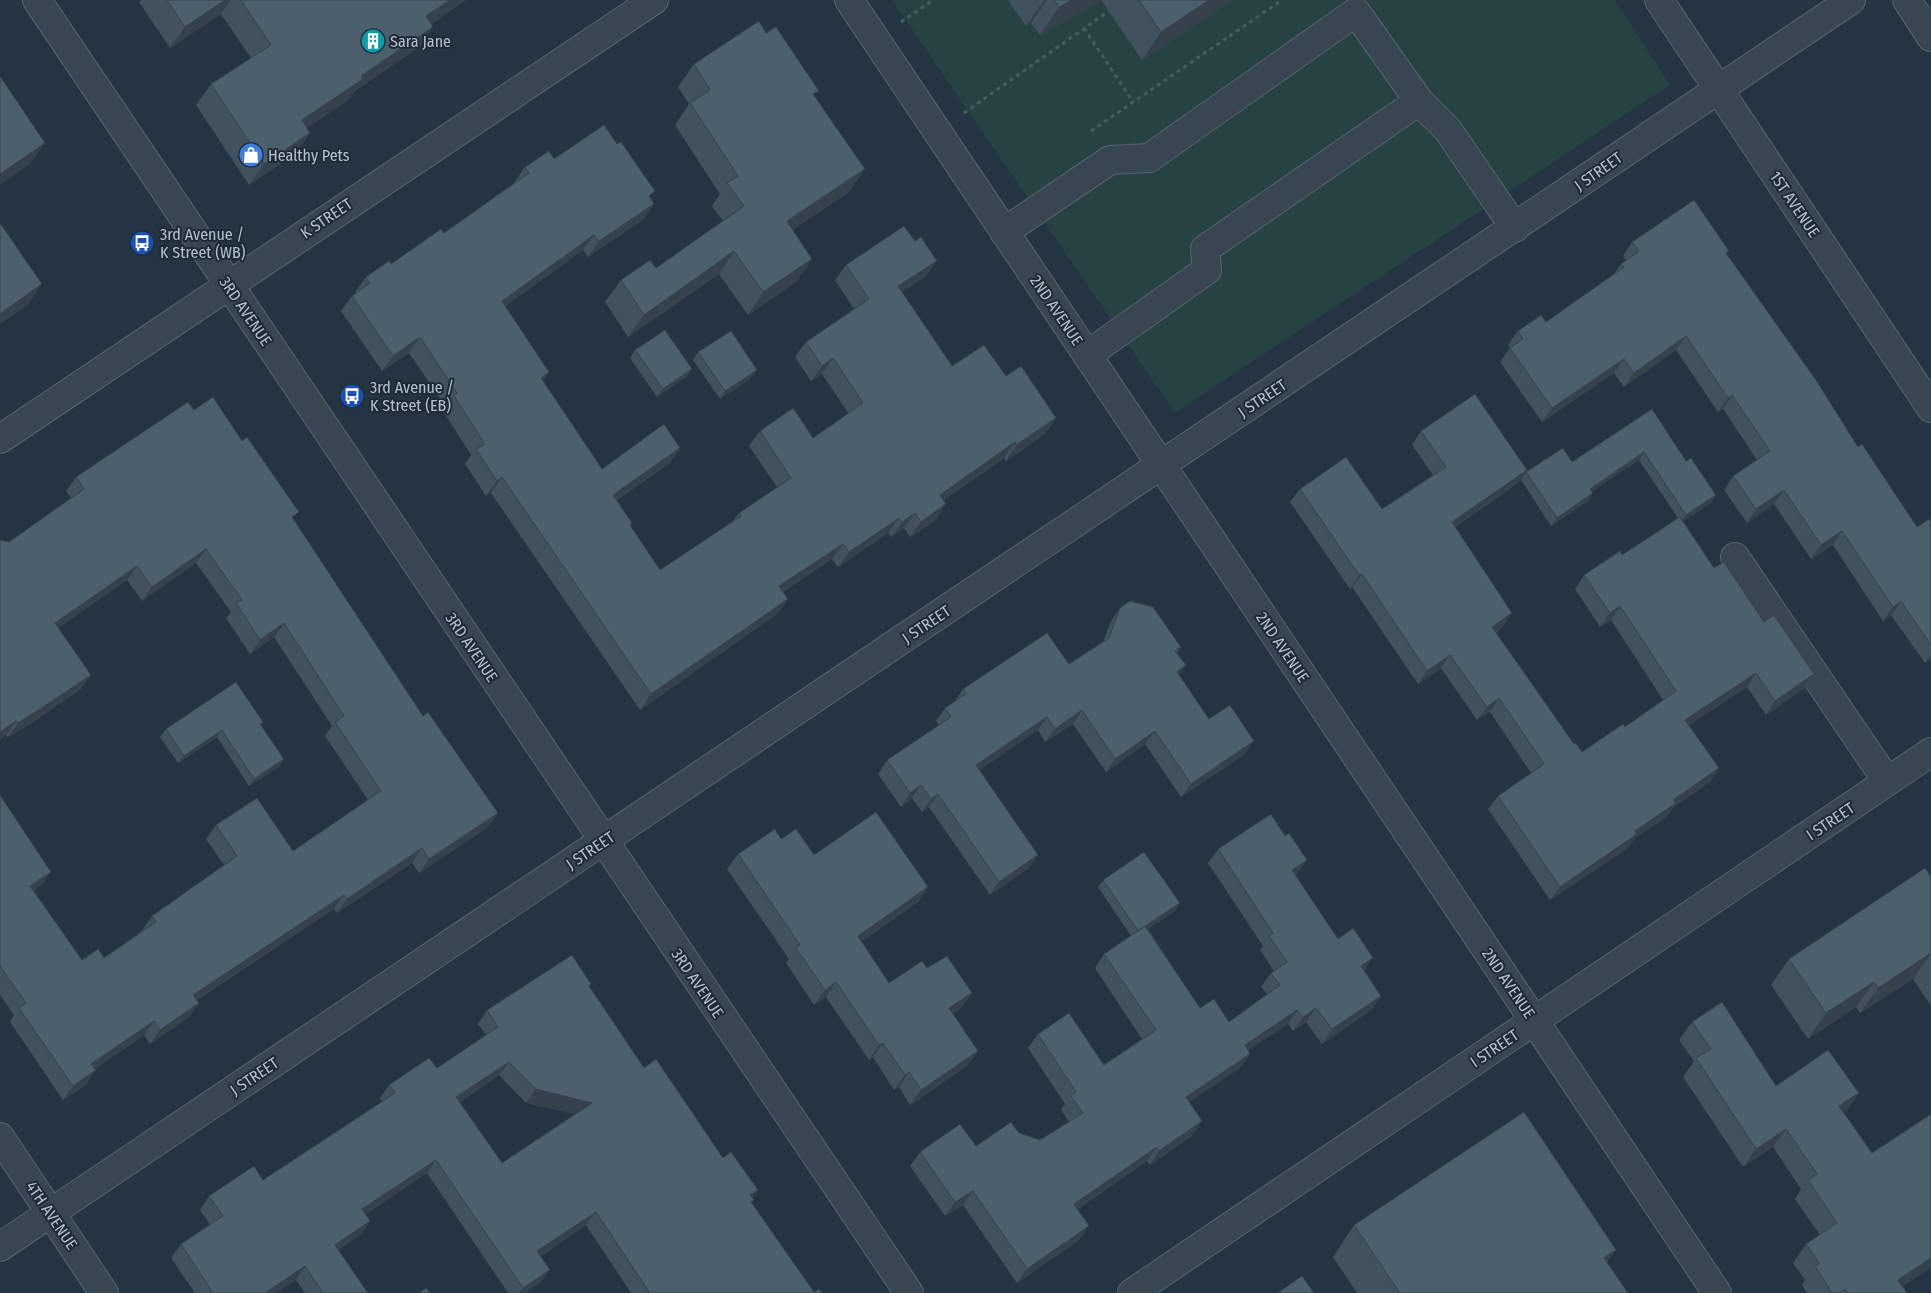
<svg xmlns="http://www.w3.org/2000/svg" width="1931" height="1293" viewBox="0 0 1931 1293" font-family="'Fira Sans Condensed',sans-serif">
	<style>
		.green { fill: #264242 }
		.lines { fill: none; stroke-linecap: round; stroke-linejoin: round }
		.minor-casing { stroke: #56646e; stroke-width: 30 }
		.path { stroke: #445e5e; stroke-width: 3; stroke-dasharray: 4 4; stroke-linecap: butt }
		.minor { stroke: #384651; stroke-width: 28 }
		.wall { fill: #41525e; fill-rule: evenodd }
		.shaded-wall { fill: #35424c }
		.building { fill: #4c5f6d; stroke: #35424c; fill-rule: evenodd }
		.labels { text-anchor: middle; stroke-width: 4; stroke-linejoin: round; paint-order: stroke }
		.poi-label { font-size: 16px; fill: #b5c1cb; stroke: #1d2b36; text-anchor: start }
		.street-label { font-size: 16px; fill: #b5c1cb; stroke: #1d2b36 }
	</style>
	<rect width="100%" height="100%" fill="#243442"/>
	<path class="green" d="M892,0h723l55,85 -495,328z"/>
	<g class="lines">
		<defs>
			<path id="minor" d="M37,0l872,1293
				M849,0l868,1293
				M1659,0l272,408
				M1907,0l24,37
				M1004,232l106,-72 39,-2 207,-146 63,89
				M1087,355l120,-85 -2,-21 214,-148 29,29 67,98
				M0,439l654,-439
				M1735,557l152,224
				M0,1137l104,156
				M0,1247l1851,-1247
				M1132,1293l799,-541"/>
		</defs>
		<use href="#minor" class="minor-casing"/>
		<path class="path" d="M901,22l32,-22
			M1084,28l49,74
			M964,113l145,-102
			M1091,131l191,-131"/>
		<use href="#minor" class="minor"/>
	</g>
	<path class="wall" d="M141,0h325l-35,24 2,3 -15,21 -63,43 -7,9 -41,28 3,5 -15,21 -46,31 -53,-80 15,-21 40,-26 -30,-44 -51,34 -31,-46z
		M1008,0h224l-90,60 -40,-59 -62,34 -9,-12 -5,3z
		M766,33l48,64 51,72 -16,23 -57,38 20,29 -16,23 -48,33 -29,-41 -91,63 -23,-35 16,-22 35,-12 67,-47 -11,-15 8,-12 -45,-69 14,-21 -11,-17 16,-23z
		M554,159l97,39 3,6 -10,15 -56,38 -5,-7 -78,56 44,66 -6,9 59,88 78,-21 -10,15 -53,37 15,23 -1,3 29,44 72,-48 7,-9 38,-26 -28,-41 11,-15 53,7 36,-24 -27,-40 -11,7 -16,-24 11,-15 48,-33 -19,-29 11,-15 80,11 -24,16 50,74 54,10 50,42 -10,15 -40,28 -2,-3 -60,42 -8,20 -26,17 -6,-9 -13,9 -3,-4 -50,34 -6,-8 -49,33 5,7 -11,15 -137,96 -149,-217 -5,3 -21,-32 6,-9 -28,-44 3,-4 -37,-54 -27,18 -41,-60 11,-15 4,-3 -1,-1 11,-15 25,-13 53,-31 70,-50 11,-16z
		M1632,242l95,13 131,192 59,80 14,-5v137l-6,4 -34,-48 -8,6 -50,-76 -22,14 -37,-55 -27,19 -23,-33 9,-14 24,-16 -34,-51 -5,3 -42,-62 -52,37 -10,-14 -72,49 -42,-60 10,-14 -2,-3 10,-14 28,-9 68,-48 7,-10 5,-4 -3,-4z
		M635,350l57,19 -6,8 -29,20 -27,-39z
		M698,352l59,18 -6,8 -31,21 -27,-39z
		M1652,409l34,52 30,34 -5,8 -28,18 31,47 100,106 -9,14 -39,27 -19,-28 -58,38 30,43 -9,14 -36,25 -8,10 -32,22 -6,9 -78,52 -62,-91 10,-13 33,-23 -41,-61 -13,8 -36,-52 -23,16 -66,-97 -2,2 -60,-87 10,-13 82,20 51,-34 -21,-30 9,-14 106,39 -9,13 -63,44 48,99 -7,6 78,112 8,8 43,-25 38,-27 -52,-80 -11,7 -25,-38 9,-14 38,-20 56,-37 -39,-58 -47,31 -4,10 -37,25 -30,-46 5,-8 46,-10z
		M194,410l100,110 129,196 75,97 -10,14 -69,46 -7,-10 -75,50 -3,-4 -137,91 2,3 -10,14 -39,27 -6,-9 -49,34 -9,16 -23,15 -53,-78 4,-7 -14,-20v-200l41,91 -7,5 48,69 22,-2 38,-27v-1l10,-14 72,-51 -18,-26 10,-14 77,26 75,-51 -43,-64 7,-10 -58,-89 -24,17 -24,-36 5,-6 -35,-49 -54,38 -15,-21 -69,48 23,61 -48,33 -25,15 -2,-2 -6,5v-200l9,2 62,-44 -5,-7 10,-14z
		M1120,608l61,39 -4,6 9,12 -7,10 30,44 36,35 -64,43 -36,-53 -39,28 -33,-48 -28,18 -7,-12 -59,40 50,98 -39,27 -61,-88 -7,5 -10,-14 -11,9 -23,-33 9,-14 52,-35 -3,-4 9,-13 9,-6 9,-13 106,-25 34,-22 8,-21z
		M263,722l-2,3 23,34 -5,8 -30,19 -32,-49 -39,26 -18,-26 6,-8z
		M1285,836l22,24 -10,14 -2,1 43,64 26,31 17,26 -10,14 -49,34 -16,-22 -13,9 -5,-7 -40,26 2,4 -10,14 -51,34 3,34 -42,29 -3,-4 -69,48 11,17 -10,14 -62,43 -54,-78 -18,11 -35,-50 10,-14 56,-6 43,-13 21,7 29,-18 -8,-12 4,-6 -37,-56 10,-14 66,31 38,-26 -47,-71 9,-14 27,-18 -33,-49 5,-7 72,31 -27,18 52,79 29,14 38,-28 -6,-7 10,-14 3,-2 -14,-21 3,-4 -55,-83 10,-14z
		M781,839l33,16 114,32 -10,15 -57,40 28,41 38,-15 45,25 -11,15 -8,5 25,38 -11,15 -57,39 -11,-18 -5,3 -21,-33 -4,3 -43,-63 -12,8 -28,-42 3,-4 -62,-90 11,-15z
		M1931,877v129l-18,-27 -53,34 -4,-6 -48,32 -37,-54 18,-26z
		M589,986l55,82 79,90 35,32 -6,8v5l62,89 8,1h-191l-45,-68 -45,31 -1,27 -15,10h-17l-81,-120 -61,41 4,7 -9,13 -23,16 30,43h-63l-9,-13 -20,13h-81l-24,-35 10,-14 29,-20 -10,-14 9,-14 54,-16 119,-78 -2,-4 9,-13 48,-17 49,-33 -8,-11 9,-14zM499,1075l27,28 49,11 -73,49 -42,-61z
		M1692,1022l84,64 70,26 -2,1 58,174 5,6h-100l-5,-8 3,-5 -12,-17 13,-19 14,-9 -25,-36 6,-10 -28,-42 -30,20 -60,-90 11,-16 -15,-21z
		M1354,1225l253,38 21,30h-271l-24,-36z"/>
	<path class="shaded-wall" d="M225,0h6l-10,14 -51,34 15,-21z
		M450,0h16l-54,38 14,-22z
		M1044,0h3l-16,23 -5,3z
		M1072,0h31l-1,1 -62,34 19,-28z
		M1209,0h23l-90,60 19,-28z
		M433,27l-15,21 -63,43 -7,9 -61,42 15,-22 59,-44z
		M310,133l-15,21 -46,31 15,-21z
		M45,143l-15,21 -30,21v-11z
		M865,169l-16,23 -78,52 16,-23z
		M654,204l-10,15 -56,38 11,-16z
		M594,235l-11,15 -92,67 11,-16z
		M734,251l-15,23 -91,63 16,-22z
		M812,259l-16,23 -48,33 15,-23z
		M937,261l-11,15 -39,26 11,-16z
		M42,284l-14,21 -28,19v-10z
		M1686,336l-10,14 -52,37 10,-14z
		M420,337l-11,16 -27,18 11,-15z
		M833,358l-11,16 -11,7 11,-15z
		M1624,359l-10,14 -72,49 10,-14z
		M692,369l-6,8 -29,20 6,-8z
		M757,370l-6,8 -31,21 5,-8z
		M549,372l-10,15 2,-9z
		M1732,395l-9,14 -5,3 10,-14z
		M1056,418l-10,15 -40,28 10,-16z
		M1015,442l-11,16 -75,52 11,-15z
		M680,448l-10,15 -68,47 11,-15z
		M1644,452l-5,8 -54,36 5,-7z
		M1527,470l-9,13 -76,52 10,-13z
		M502,477l-11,16 -5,3 11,-15z
		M1784,490l-10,14 -27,19 9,-14z
		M1593,493l-5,8 -37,25 6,-8z
		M1716,495l-5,8 -30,19 5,-7z
		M946,504l-10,16 -26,17 11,-15z
		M915,513l-11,15 -13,9 11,-15z
		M899,518l-11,15 -50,34 11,-15z
		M1842,531l-9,14 -22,14 10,-14z
		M843,544l-11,15 -64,43 11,-16z
		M206,549l-10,14 -54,38 10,-14z
		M137,566l-10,14 -82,57 10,-14z
		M1362,574l-10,13 -2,2 9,-14z
		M788,599l-11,15 -137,96 11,-16z
		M1901,601l-10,14 -8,6 10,-14z
		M1620,606l-9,14 -11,7 10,-14z
		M1512,613l-9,13 -20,14 9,-13z
		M284,623l-10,14 -24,17 10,-14z
		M1931,654v5l-6,4z
		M1450,655l-9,13 -23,16 9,-13z
		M1186,665l-10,14 1,-7z
		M1756,673l-9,14 -71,47 9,-14z
		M1814,674l-9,14 -39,27 9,-14z
		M91,675l-10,14 -48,33 -25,15 10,-14z
		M1499,698l-9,14 -13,8 10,-13z
		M1082,710l-9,14 -28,18 10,-13z
		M1047,717l-9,13 -71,49 9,-14z
		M16,721l-10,14 -6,5v-8z
		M222,730l-5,7 -39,26 6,-7z
		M1155,731l-10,13 -39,28 9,-13z
		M1254,741l-9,13 -64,43 10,-13z
		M284,759l-5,8 -30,19 5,-7z
		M1719,768l-9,14 -36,25 -8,10 -32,22 -6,9 -78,52 10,-13 75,-56 38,-31z
		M921,785l-9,13 -11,9 9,-14z
		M938,794l-9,13 -7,5 9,-13z
		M498,813l-10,14 -69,46 10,-14z
		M422,848l-10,15 -75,50 10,-14z
		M1038,855l-9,13 -39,27 9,-13z
		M1307,860l-10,14 -15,10 10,-14z
		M51,872l-10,14 -21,15 10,-15z
		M928,887l-10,15 -70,49 10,-15z
		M344,895l-10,14 -151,100 10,-14z
		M1180,903l-5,8 -42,28 6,-8z
		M1931,953l-18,26 -53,34 18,-25z
		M1373,958l-10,14 -2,-6z
		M836,982l-10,15 -12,8 11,-15z
		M1874,982l-18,25 -48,32 18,-26z
		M972,993l-11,15 -22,15 10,-15z
		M1381,996l-10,14 -49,34 10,-15z
		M199,1003l-10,14 -39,27 10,-14z
		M1316,1008l-10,14 -13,9 10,-14z
		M1297,1010l-9,14 -53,35 10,-14z
		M154,1021l-10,14 -62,43 9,-14z
		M883,1043l-10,14 -4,3 10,-15z
		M978,1051l-11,15 -57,39 11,-15z
		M1250,1054l-10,14 -64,43 10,-14z
		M509,1062l-10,13 -52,35 9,-13z
		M96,1070l-10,15 -23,15 10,-14z
		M909,1072l-10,15 -5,3 11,-15z
		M536,1089l56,14 -9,13 -57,-13z
		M1859,1093l-13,19 -20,13 13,-19z
		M1202,1121l-10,15 -42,29 9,-14z
		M1786,1129l-13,18 -30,20 13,-18z
		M1157,1147l-10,14 -83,57 10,-14z
		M436,1160l-9,13 -74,50 9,-14z
		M758,1190l-10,13 2,-8z
		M973,1191l-10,14 -18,11 10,-14z
		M596,1212l-10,13 -58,40 9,-14z
		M370,1221l-9,13 -35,24 9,-13z
		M1089,1226l-10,14 -62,43 10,-14z
		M1616,1250l-22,31 10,-23z
		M1931,1258v10l-38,25 5,-13z
		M305,1266l-9,14 -20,13h-11z
		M550,1270l-10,13 -15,10h-6l4,-5z"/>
	<path class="building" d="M167,0h58l-40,27z
		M241,0h209l-24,16 7,11 -72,49 2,3 -61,41 8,13 -46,31 -53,-80 60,-39z
		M1054,0h18l-13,7z
		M1139,0h70l-48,32z
		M759,21l7,12 10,-6 43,64 -6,3 52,75 -78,52 25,38 -49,33 -29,-41 -90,64 -23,-35 29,-20 6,8 88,-62 -17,-23 11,-7 -48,-73 20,-13 -16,-26z
		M0,76l45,67 -45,31z
		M604,125l13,19 4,-2 34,49 -6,5 5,8 -55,37 -5,-6 -92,66 47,71 -8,6 61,91 62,-45 16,24 -67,47 19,28 -2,2 30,45 81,-54 -2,-3 52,-35 -31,-47 33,-23 20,30 50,-35 -30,-45 -11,8 -16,-24 63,-43 -23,-34 58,-39 11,15 6,-4 16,24 -39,25 54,80 32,-21 22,31 15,-10 35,52 -40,27 -1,-3 -75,53 6,9 -25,18 -6,-9 -13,9 -3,-4 -50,34 -6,-8 -64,42 9,13 -137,95 -149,-217 -5,4 -21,-32 9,-5 -31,-48 3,-3 -37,-56 -27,19 -41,-60 18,-13 -4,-6 23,-16 2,3 50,-35 3,4 85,-60 -4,-6 24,-16 5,8z
		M1694,200l35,51 -3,2 90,127 42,67 4,-3 55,83 12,-8 2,3v123l-30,-44 -8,6 -51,-76 -21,14 -37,-55 -28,19 -23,-33 37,-25 -38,-56 -4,3 -42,-62 -52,37 -10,-14 -72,49 -42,-60 13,-9 -5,-8 23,-16 5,7 78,-55 -3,-3 18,-13 -7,-9z
		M0,223l42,61 -42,30z
		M665,330l27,39 -29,20 -28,-39z
		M731,331l26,39 -32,21 -27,-39z
		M1475,394l52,76 -75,52 60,91 -20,14 82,117 2,-1 6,9 41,-28 2,3 51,-36 -56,-85 -10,7 -26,-38 36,-24 2,4 58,-38 34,51 10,-6 40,60 10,-7 40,59 -39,27 -19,-28 -71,47 34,48 -46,32 3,3 -41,28 2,3 -77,53 -62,-91 46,-32 -45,-66 -12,9 -37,-52 -23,16 -65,-97 -3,1 -59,-86 46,-32 36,52 64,-42 -25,-36z
		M213,397l29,44 5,-4 52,75 -7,5 131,199 5,-4 70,101 -69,46 -7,-11 -75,51 -3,-4 -151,100 6,8 -39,27 -6,-9 -63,43 5,6 -23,16 -54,-78 7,-5 -26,-37v-171l51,77 -21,14 52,74 16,-11 6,9 52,-36 -4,-6 85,-60 -21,-31 41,-27 36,53 88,-60 -46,-69 9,-6 -60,-93 -24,17 -24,-37 6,-3 -36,-51 -54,38 -15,-21 -82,57 36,52 -48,32 -25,16 -2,-2 -16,11v-192l9,2 75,-53 -8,-12 112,-75 6,8z
		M1652,409l34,52 5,-3 25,37 -30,20 -42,-63 -54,37 3,4 -36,25 -31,-46 37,-24 9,14z
		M1130,601l23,6 28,40 -6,4 11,14 -9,7 32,47 21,-14 24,36 -63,43 -36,-53 -40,28 -33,-49 -27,19 -8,-12 -71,48 62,90 -39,27 -61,-88 -7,5 -10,-14 -11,8 -23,-33 64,-43 -6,-9 21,-14 -3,-5 84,-56 22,31 40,-26 11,-30z
		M236,682l27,40 -3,2 24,35 -30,20 -32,-49 -38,26 -18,-27z
		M876,812l52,75 -70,49 31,47 33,-22 5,7 20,-12 25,37 -23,15 29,43 -57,39 -12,-18 -4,3 -22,-32 -4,2 -43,-63 -11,8 -29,-42 4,-3 -62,-91 37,-25 6,10 15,-10 18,26z
		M1271,814l14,22 4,-3 18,27 -15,10 46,69 15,-11 20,30 -12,8 20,30 -49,33 -16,-21 -13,9 -6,-7 -52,35 5,9 -64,43 16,24 -43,30 -2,-4 -83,57 15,22 -62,43 -54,-78 -18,11 -35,-50 40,-28 16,22 35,-24 8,11 21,7 43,-27 -12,-17 5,-4 -38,-58 31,-21 35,52 52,-35 -52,-76 41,-28 55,82 14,-9 15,23 51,-37 -9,-12 16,-11 -18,-26 4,-3 -55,-84z
		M1144,852l36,51 -42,28 -35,-51z
		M1925,868l6,9v76l-53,35 -4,-6 -48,31 -37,-54z
		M572,955l19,29 -2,2 55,82 12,-9 67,99 8,-6 27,38 -8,5 4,5 -3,2 63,90 5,-3 3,4h-172l-54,-81 -59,39 13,19 -27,18 -87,-128 -74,49 8,12 -35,24 33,48h-45l-18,-27 -40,27h-52l-32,-49 42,-28 -14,-20 45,-30 9,14 132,-87 -6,-8 40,-27 8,10 61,-41 -11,-17zM509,1062l27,27 56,14 -90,60 -46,-66z
		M1722,1002l54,84 52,-36 31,43 -20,13 33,47 59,-39v144l-33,22 9,13h-59l-3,-4 -6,4h-7l-17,-27 4,-3 -13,-19 31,-21 -29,-43 9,-6 -31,-45 -30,20 -60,-91 15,-9 -19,-27z
		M1524,1112l92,138 -12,8 24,35h-228l-46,-68z
		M1302,1276l12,17h-36z
		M426,1288l4,5h-11z"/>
	<defs>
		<symbol id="building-disc" viewBox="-11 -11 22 22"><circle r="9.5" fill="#0f9aa8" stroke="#1d2b36"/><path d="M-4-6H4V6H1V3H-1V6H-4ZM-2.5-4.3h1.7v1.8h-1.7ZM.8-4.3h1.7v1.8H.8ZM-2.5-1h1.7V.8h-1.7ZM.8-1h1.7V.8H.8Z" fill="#fff"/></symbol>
		<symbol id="shop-disc" viewBox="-11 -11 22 22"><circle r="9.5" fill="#3f7fe0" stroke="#1d2b36"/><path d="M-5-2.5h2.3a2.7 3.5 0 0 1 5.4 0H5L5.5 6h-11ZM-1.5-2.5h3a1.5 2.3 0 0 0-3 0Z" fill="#fff"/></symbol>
		<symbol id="bus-disc" viewBox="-11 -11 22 22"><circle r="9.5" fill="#1a4fb4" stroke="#1d2b36"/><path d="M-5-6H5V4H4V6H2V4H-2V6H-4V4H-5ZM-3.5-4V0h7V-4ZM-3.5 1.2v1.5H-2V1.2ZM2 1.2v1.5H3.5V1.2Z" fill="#fff"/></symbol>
	</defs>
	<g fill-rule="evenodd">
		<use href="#building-disc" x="359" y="27" width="28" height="28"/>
		<use href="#shop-disc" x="237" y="141" width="28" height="28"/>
		<use href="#bus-disc" x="128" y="229" width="28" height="28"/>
		<use href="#bus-disc" x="338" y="382" width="28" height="28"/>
	</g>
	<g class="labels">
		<g class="poi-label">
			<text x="390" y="47">Sara Jane</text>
			<text x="268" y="161">Healthy Pets</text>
			<text x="160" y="240">3rd Avenue /<tspan x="160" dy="18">K Street (WB)</tspan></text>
			<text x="370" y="393">3rd Avenue /<tspan x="370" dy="18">K Street (EB)</tspan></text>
		</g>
		<g class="street-label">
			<text transform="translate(1598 171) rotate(-35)" y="6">J STREET</text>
			<text transform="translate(1795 204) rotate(56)" y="6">1ST AVENUE</text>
			<text transform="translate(326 218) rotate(-34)" y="6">K STREET</text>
			<text transform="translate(1057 310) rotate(56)" y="6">2ND AVENUE</text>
			<text transform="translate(246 311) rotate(56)" y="6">3RD AVENUE</text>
			<text transform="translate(1262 398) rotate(-34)" y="6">J STREET</text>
			<text transform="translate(926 624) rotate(-34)" y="6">J STREET</text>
			<text transform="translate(472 647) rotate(56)" y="6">3RD AVENUE</text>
			<text transform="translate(1283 647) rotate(56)" y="6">2ND AVENUE</text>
			<text transform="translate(1830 821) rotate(-34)" y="6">I STREET</text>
			<text transform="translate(590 850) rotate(-34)" y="6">J STREET</text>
			<text transform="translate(698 983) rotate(56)" y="6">3RD AVENUE</text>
			<text transform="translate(1509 983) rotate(56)" y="6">2ND AVENUE</text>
			<text transform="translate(1494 1048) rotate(-34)" y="6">I STREET</text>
			<text transform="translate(254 1076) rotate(-34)" y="6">J STREET</text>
			<text transform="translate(52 1215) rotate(56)" y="6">4TH AVENUE</text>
		</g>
	</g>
</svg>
